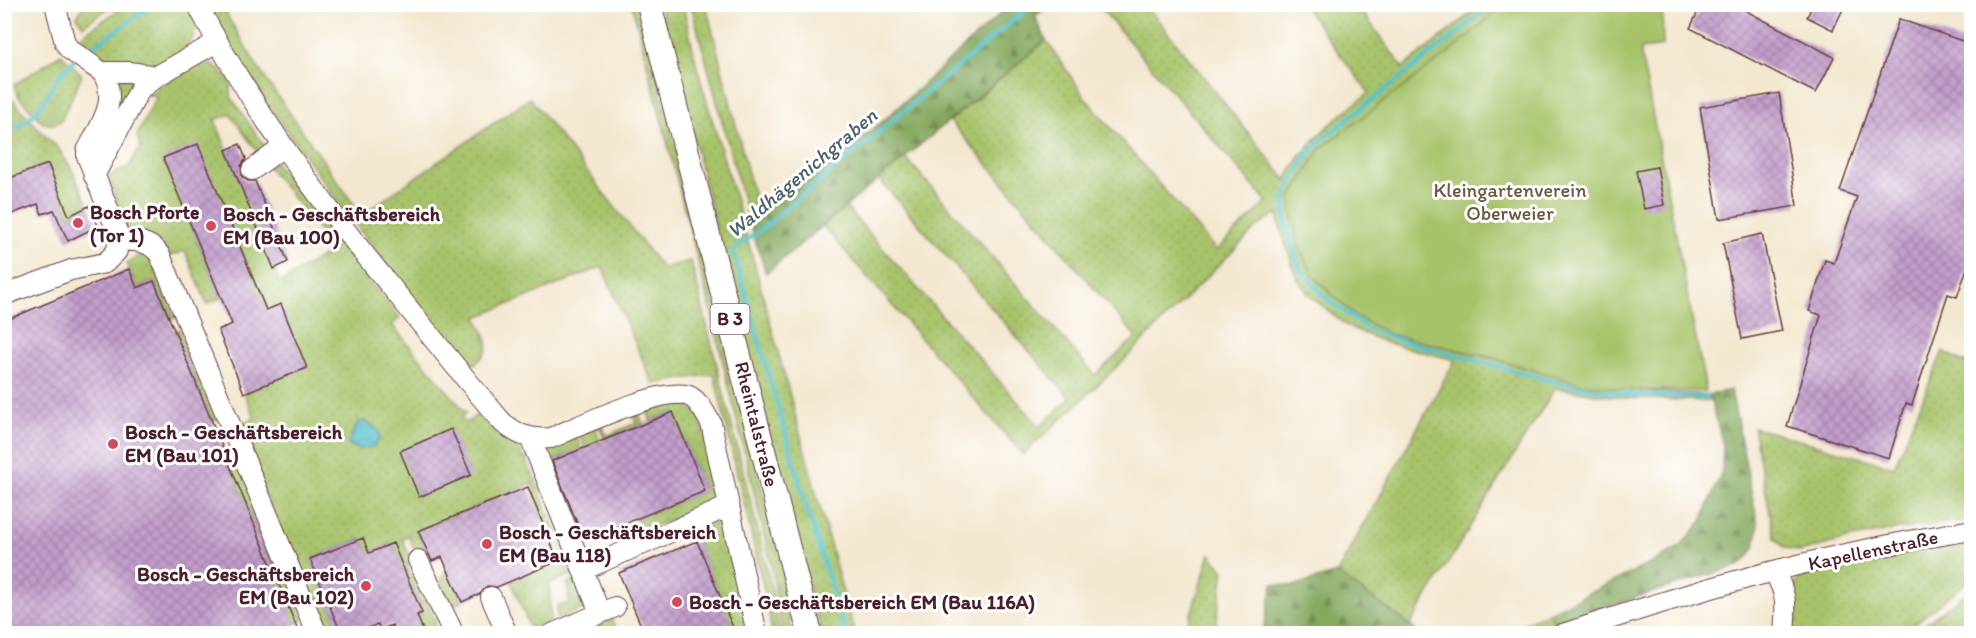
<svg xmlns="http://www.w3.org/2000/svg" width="1976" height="638" viewBox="0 0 1976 638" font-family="Itim,sans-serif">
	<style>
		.grass { fill: url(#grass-dots); stroke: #78714a; stroke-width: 1.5 }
		.forest { fill: url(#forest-firs); stroke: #686444; stroke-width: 1.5 }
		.green { fill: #a7c36a; stroke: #78714a; stroke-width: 1.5 }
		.water { fill: url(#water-waves); stroke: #50707c; stroke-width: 1.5 }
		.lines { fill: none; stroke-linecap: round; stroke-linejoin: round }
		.stream { stroke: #55c2cc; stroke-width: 4.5 }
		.building { fill: url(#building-cross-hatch) }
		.minor-casing { stroke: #633d44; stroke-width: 22 }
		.major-casing { stroke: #633d44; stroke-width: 26 }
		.minor { stroke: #fff; stroke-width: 20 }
		.major { stroke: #fff; stroke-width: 24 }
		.poi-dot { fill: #d1495b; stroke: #fff; stroke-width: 2 }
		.labels { text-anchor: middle; stroke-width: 6; stroke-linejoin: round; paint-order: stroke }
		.shield { fill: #fff; stroke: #80626b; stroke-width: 1.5 }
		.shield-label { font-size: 18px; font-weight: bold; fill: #4a1f2b }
		.park-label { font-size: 20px; fill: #6b5841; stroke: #fff }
		.poi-label { font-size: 20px; font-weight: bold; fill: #4a1f2b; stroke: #fff; text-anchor: start }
		.street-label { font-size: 20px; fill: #4a1f2b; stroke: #fff }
		.water-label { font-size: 21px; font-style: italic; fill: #4e606b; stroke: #fff }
	</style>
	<defs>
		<pattern id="grass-dots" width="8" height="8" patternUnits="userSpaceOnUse" patternTransform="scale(1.5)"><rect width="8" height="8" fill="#a7c36a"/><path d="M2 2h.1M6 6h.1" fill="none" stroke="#91a75c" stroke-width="1.8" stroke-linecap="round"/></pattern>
		<pattern id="forest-firs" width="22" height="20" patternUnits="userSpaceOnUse" patternTransform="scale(1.5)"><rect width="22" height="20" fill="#85a95e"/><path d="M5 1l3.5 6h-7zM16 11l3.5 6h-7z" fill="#6f894e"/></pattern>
		<pattern id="water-waves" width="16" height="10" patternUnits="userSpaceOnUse" patternTransform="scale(1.5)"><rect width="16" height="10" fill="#55c2cc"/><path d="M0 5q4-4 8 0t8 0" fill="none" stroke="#4ca6af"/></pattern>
		<pattern id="building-cross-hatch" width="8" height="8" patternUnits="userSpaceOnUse" patternTransform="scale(1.5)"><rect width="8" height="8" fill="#c29ecc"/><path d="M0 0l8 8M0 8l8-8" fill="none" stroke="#a080a6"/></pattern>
	</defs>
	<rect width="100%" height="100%" fill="#fff"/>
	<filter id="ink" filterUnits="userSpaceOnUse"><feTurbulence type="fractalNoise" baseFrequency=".0167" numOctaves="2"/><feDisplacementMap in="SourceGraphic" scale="12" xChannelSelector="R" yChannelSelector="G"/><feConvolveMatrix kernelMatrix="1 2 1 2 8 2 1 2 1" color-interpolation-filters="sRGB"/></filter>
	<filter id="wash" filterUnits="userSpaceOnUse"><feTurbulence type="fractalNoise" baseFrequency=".008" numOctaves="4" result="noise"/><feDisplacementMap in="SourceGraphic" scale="24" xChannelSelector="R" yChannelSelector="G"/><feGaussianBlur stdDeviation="1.35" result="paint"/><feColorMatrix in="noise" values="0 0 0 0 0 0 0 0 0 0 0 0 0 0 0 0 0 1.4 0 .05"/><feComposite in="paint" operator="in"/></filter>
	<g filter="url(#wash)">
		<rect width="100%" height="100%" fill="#f3e7cf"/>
		<path class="grass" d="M85,5v-1l28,1 -30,21 -6,-10z
			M125,5h63c2,5 6,11 7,17 5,26 -34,43 -56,45 -20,1 -50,-12 -61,-29z
			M208,5h13l39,66 95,135 -9,6 -8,-10 -92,-129z
			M632,5h7l146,574 6,54h-9l-11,-70 -58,-243z
			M659,5h24l15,66 57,195 91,338 10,29h-34l-7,-21z
			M691,5h15l52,208 -10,5z
			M1098,5h48l140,175c19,-38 50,-62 83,-87l-66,-88h54l46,63 78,-63h23l-54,47 -61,282 107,25 82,24 54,7 77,5 2,6 -86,-3 -70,-10 -145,237 -73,-52 118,-213 -71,-18 -37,-16 -39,-32 -12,-18 -16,-49 -3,-14 -21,15 -131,131 -102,96 -200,-229 23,-19 194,220 30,-29 -191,-219 27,-21 189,217 41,-38 -186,-216 96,-81 40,59 130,151 51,-48z
			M61,54l21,21 -21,46 -7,3 -11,-1 -24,-26 -5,-12z
			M203,63l9,1 17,14 2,5v14l37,54 -6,7 -32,-44 -15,6 65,163 54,-34 -7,-9 6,-4 67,82 -8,7 74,88 -5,4 5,6 14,-10 24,26 14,8 6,12 2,-1 24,59 -9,3 -9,-37 -114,48 12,31 -5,2 -6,-4 -11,-25 -6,3 10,24 -5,3 14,36 5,-2 9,21 -1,9 -10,4 -7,-18 5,-2 -29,-70 -24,10 -7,-15 -51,21 30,74h-17l-87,-207 18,-8 -11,-25 63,-26 -143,-208 57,139 -14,6 -22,-53 -15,5c-9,-20 -21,-21 -41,-25l-22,-54 22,-11 9,-15 3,-2 -4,-14 20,-39 -10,-1 45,-29z
			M137,76l-33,71 15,-44 -2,-23z
			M4,94l10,7 27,31 17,16 13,20 18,38 -20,10 -21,-52 -43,16z
			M530,98l132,170 29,-7 72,290 10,45 6,37h-7l-6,-35 -52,-224 -61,10 -51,-117 -125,50c8,22 20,29 -2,47l-9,-2 -6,-5 -106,-134 3,-5z
			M274,161l53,69 -5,4 -56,-70z
			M145,254h4l26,64 -5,2 -16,-39 -17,7 -10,-24 11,-8z
			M180,329l5,14 6,-1 31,76 -10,3 -37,-90z
			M1943,351l28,15v154l-72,9 -52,10 -47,13 -16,-5 -9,-9 -22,-111 141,40z
			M654,402l33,2 14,14 16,74 -4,8 -8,6 -57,23 -10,-7 -2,-3 69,-28 -32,-79 -22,9 -6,-15z
			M637,410l6,14 -38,16 -6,-14 2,-1 5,11 30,-13 -4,-11z
			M595,427l5,14 -15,7 -6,-14z
			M576,435l5,14 -32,13c-5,-18 13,-21 27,-27z
			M240,462l44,108 -9,4 -45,-108z
			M553,521l21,53 -25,10 2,37 -20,10 -20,-50 47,-20 -15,-36z
			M712,523l14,6 27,104h-27l8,-3 -37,-89 3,-2 -4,-11z
			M1971,536v43l-68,54 -112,1c0,-26 -6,-48 17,-64z
			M1210,554l14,16 -9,63h-30z
			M448,569l14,33 -12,4c-6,-13 -15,-25 -2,-37z
			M288,579l16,41 -9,4 -17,-41z
			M577,580l10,27 -30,12v-14l12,-1 -1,-22z
			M1971,589v44h-57l1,-1z
			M609,612l9,21 -58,1z
			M1549,612l5,11 -31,10 -27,1 22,-8z"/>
		<path class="forest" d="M1010,5h40l-15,11 11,24 -280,233 -18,-55 64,-42 71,-55z
			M1731,390l27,135c-1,18 -4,28 -18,40l-186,58 -5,-11 101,-48 31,-18 21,-25 20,-50 1,-27 -14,-49z
			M1337,573l73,52 8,8h-155l10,-49 20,2z"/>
		<path class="green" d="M1504,5h158l1,41 -23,3 66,342 -74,-1 -54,-7 -82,-24 -107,-25 -34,-18 -42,-40 -15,-32 -8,-45 30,-50 130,-97z"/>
		<path class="water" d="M365,421l12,8 3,9 -7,9 -15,2 -10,-5 10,-22z"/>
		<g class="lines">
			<path class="stream" d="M1491,4l-27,24 -139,109 -16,16 -16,26 -9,20 3,30 14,42 25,27 42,31 21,8 174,47 68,11 76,2
				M83,54l71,-50
				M4,131c44,-11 41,-49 72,-72
				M846,634l-37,-119 -76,-265 30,-22 270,-224"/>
		</g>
		<g id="blocks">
			<path class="building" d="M1702,4h31l101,53 -18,36 -126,-65z
				M1813,4h21l9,5 -10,21 -26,-13z
				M1899,19l72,25v213l-14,40 -9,-3 -36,111 -6,-2 -17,55 -102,-32 34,-111 -12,-4 16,-51 9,3 23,-66 -17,-6z
				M1779,93l18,113 -78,13 -19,-112z
				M198,144l68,166 15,-6 26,64 -63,25 -26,-63 14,-6 -69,-166z
				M240,144l6,15 -5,7 1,11 6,4h7l33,81 -14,7 -48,-119z
				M48,164l21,52 20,-10 9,20 -30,15 -14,-31 -12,4 -4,-10 -34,13v-37z
				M1657,167l7,38 -20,4 -8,-38z
				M1762,234l20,97 -40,8 -19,-96z
				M129,269l8,19 17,-7 145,352h-295v-312z
				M673,412l32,79 -121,49 -32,-79z
				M451,429l20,46 -52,22 -19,-46z
				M528,487l30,74 -61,26 -10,-1 -7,8 -18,8 -20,-45 -10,4 -14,-30z
				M363,538l6,15 24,-10 29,70 -5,2 7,18h-29l-3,-8 -12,5 -2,-6 -23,9h-14l-31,-74z
				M697,541l37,89 -8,3h-82l-25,-60z"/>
		</g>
	</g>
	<g filter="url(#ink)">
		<use href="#blocks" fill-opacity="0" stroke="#633d44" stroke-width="1.5"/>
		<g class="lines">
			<defs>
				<path id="minor" d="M55,4l10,39 4,6 24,17 9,6h27l28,4
					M197,4c55,105 120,194 196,285 36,45 72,90 110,134 16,12 26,17 48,15 26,-11 118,-55 140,-41 10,6 14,17 20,26l46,211
					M252,170l31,-23
					M94,176l46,-87 17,-13 60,-34
					M120,241c16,-1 30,0 40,14l157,379
					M4,295l67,-25 34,-7 12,-12 2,-15 -32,-80v-5c13,-26 33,-50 15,-79
					M530,437l70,176
					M641,545l88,-39
					M418,560l33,68
					M583,570l50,-22
					M1774,571c14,26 12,34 10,63
					M491,597l16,37
					M552,634l63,-27
					M1563,634c70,-23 140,-45 211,-63 65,-17 131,-30 198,-41"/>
				<path id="major" d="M649,4l161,630"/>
			</defs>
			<use href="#minor" class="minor-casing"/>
			<use href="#major" class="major-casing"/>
			<use href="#minor" class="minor"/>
			<use href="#major" class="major"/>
		</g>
	</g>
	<g class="poi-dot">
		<circle cx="78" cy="223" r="6"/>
		<circle cx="211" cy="226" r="6"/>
		<circle cx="113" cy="444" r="6"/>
		<circle cx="487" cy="544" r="6"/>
		<circle cx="366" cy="586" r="6"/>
		<circle cx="677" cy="602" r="6"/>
	</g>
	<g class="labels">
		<rect class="shield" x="710.5" y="304" width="39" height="30" rx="4.5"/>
		<g class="shield-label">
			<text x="730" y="325">B 3</text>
		</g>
		<g class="park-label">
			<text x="1510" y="197">Kleingartenverein<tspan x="1510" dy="23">Oberweier</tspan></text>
		</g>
		<g class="poi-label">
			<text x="90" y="219">Bosch Pforte<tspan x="90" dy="23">(Tor 1)</tspan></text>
			<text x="223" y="221">Bosch - Geschäftsbereich<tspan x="223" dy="23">EM (Bau 100)</tspan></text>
			<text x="125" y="439">Bosch - Geschäftsbereich<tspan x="125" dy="23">EM (Bau 101)</tspan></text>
			<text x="499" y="539">Bosch - Geschäftsbereich<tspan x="499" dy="23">EM (Bau 118)</tspan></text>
			<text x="354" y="581" text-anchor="end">Bosch - Geschäftsbereich<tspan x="354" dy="23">EM (Bau 102)</tspan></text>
			<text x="689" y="609">Bosch - Geschäftsbereich EM (Bau 116A)</text>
		</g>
		<g class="street-label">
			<text transform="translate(757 424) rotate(76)" y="7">Rheintalstraße</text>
			<text transform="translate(1873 550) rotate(-12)" y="7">Kapellenstraße</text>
		</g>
		<g class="water-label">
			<text transform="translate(802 173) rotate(-40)" y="7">Waldhägenichgraben</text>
		</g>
	</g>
	<rect width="1976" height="638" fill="none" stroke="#fff" stroke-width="24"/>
</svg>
